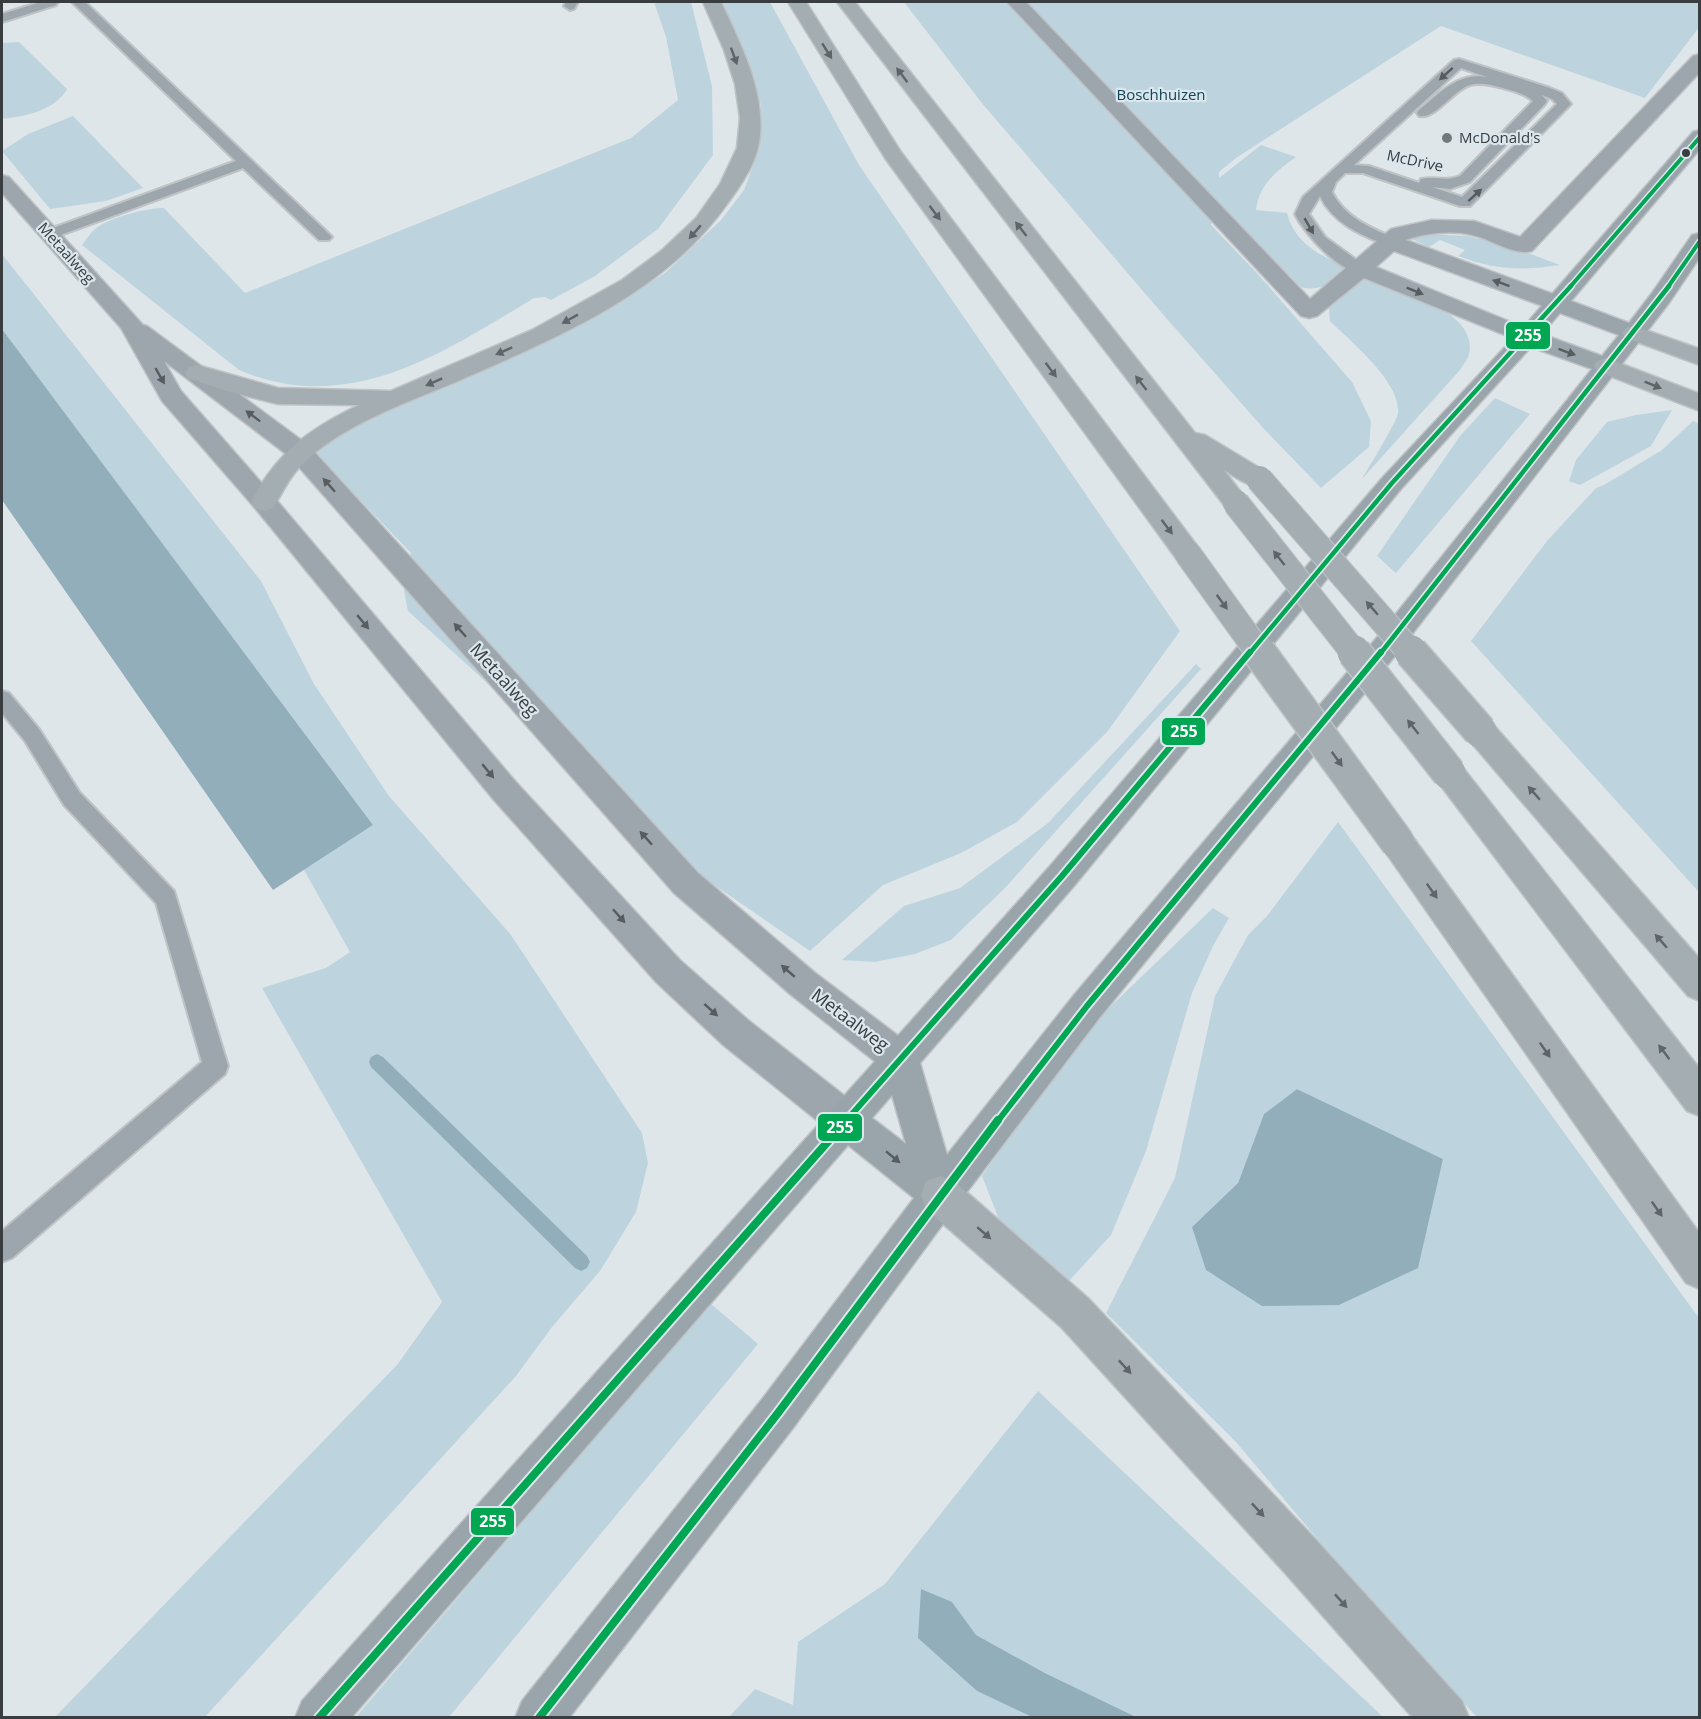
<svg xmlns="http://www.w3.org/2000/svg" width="1701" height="1719" viewBox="0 0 1701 1719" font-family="'Open Sans',sans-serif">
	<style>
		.green { fill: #bdd4df; fill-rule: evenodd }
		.water { fill: #93aebb }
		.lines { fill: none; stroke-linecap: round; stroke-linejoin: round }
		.stream { fill: #93aebb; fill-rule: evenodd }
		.service-casing { stroke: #bfc3c6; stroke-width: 4 }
		.minor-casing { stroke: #bfc3c6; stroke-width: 3 }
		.tertiary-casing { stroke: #bfc3c6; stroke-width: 3 }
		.secondary-casing { stroke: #bfc3c6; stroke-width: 3 }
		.motorway-casing { stroke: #bfc3c6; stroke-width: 3 }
		.service { fill: #9ca6ac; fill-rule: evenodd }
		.minor { fill: #9ca6ac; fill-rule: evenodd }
		.tertiary { fill: #9ca6ac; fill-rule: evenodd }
		.secondary { fill: #99a5ab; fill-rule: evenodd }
		.motorway { fill: #a3adb2; fill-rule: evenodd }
		.motorway-bridge-far1-casing { stroke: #bfc3c6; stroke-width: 28; stroke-linecap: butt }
		.motorway-bridge-casing { stroke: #bfc3c6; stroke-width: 36; stroke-linecap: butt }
		.motorway-bridge-far1 { stroke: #a3adb2; stroke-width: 26 }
		.motorway-bridge { stroke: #a3adb2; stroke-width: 33 }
		.bus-1-far3-casing { stroke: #dbe7ed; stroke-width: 7 }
		.bus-1-far2-casing { stroke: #dbe7ed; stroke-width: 8 }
		.bus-1-far1-casing { stroke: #dbe7ed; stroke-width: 10 }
		.bus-1-casing { stroke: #dbe7ed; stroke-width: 12 }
		.bus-1-far3 { stroke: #00a651; stroke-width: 4 }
		.bus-1-far2 { stroke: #00a651; stroke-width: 4.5 }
		.bus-1-far1 { stroke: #00a651; stroke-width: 6 }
		.bus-1 { stroke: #00a651; stroke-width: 8 }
		.oneway { fill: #5e6468 }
		.oneway2 { fill: #575c60 }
		.oneway3 { fill: #565c60 }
		.poi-dot { fill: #73787b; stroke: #dbe7ed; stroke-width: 2 }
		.bus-dot { fill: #393d40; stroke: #dbe7ed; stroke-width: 2 }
		.labels { text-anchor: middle; stroke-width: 4.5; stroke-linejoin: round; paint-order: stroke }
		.far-park-label { font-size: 15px; fill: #124357; stroke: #dbe7ed }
		.far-poi-label { font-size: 15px; fill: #393d40; stroke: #dbe7ed; text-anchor: start }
		.far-street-label { font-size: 15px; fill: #393d40; stroke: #dbe7ed }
		.street-label { font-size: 18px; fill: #393d40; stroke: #dbe7ed }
		.line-badge { stroke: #dbe7ed; stroke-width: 2 }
		.badge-label { font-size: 16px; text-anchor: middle; font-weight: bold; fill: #fff }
	</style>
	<rect width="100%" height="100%" fill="#dfe6e9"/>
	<path class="green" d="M654,2h37l21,84 1,69 -55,74 -63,47 -44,24 -6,-3 -11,1c-91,55 -185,119 -295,72l-157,-125c5,-7 11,-16 19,-20 15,-9 46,-17 63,-17l81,85 386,-155 47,-38 -12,-63z
		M723,2h47l89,163 321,466 -73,101 -90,90 -56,31 -78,32 -73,66 -116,-80 -286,-260 -6,-32 9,-26 -95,-99 27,-22 246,-111 76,-48 56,-53 23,-30 15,-41 2,-44z
		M904,2h795l1,24 -55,72 -204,-72 -205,132 -17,14v6l42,-33 35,12c-20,14 -37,28 -40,53l31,3c8,31 33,42 61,55 -15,12 -26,25 -47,19l-86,-87 -4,25 45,47 96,110 19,39 -2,26 -48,41 -57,-59 -97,-110 -186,-217z
		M19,42l48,47c-12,22 -42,27 -65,30v-76z
		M73,116l70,72 -37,13 -56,8 -48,-58 26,-17z
		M1428,234l39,2 40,9 53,20c-39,6 -65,5 -102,-9l7,-6 -25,-10 -11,7 -19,-9z
		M2,254l259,327 53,103 75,112 122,139 131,198 6,30 -12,49 -36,59 -48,56 -36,49 -311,341h-150l342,-352 45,-63 -180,-314 64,-20 24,-16 -46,-82 69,-45 -371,-496z
		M1366,277c29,11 114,34 103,77 -1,5 -6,11 -9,16l-98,109c6,-11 35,-57 36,-66 3,-31 -48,-72 -68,-92l-1,-13z
		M1495,398l35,16 -134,159 -19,-17 83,-120z
		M1672,410l-21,36 -71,39 -11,-4 7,-21 31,-38 29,-7z
		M1693,421l7,3 -1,468 -228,-251 76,-100 49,-53 8,-3 58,-35z
		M1196,664l5,5 -196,219 -54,52 -36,14 -40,8 -33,-2 62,-54 56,-18 88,-65z
		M1338,822l361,496v399h-222l-89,-94 -152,-181 -130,-129 69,-135 40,-182 33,-61 19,-19zM1297,1089l146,70 -251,68 46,-44 26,-69z
		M1213,908l16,10 -16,28 -21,47 -46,158 -35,84 -43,47 -46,-35 -24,-30 -16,-41 105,-147z
		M710,1303l48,41 -309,373 -94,1z
		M1038,1391l345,326h-247l-91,-44 -70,-38 -23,-33 25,89 55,26 -304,1 27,-29 38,16 5,-63 87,-58z"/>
	<path class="water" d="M2,329l371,496 -100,65 -271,-390z
		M1297,1089l146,70 -25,109 -79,37 -77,1 -56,-36 -14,-43 46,-44 26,-69z
		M921,1589l31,13 24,33 69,38 91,44h-104l-55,-26 -59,-53z"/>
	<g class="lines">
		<path class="stream" d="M377,1054l6,3 204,199 3,6 -3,6 -6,3 -6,-3 -204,-201 -2,-5 2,-5z"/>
		<defs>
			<path id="service" d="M41,2h17l-2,3 -54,17v-8z
				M72,2h13l244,232 3,3 -3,3h-10l-76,-72 -188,69h-10l-3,-3 3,-3 191,-70z
				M566,2h12l-4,7 -4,1 -6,-4z
				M1459,59l91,29 12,5 9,11 -101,102h-10l-97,-33h-18l-9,9 -4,10c13,26 39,36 64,47l3,3 -8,5 -5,-2c-27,-11 -53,-22 -66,-49l-11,18 16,23 44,32 -3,3c-23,6 -62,-39 -71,-58l8,-17 151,-137zM1461,68l26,9c-29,-5 -47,16 -68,33l-2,3 2,3c16,4 34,-26 51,-31 10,-3 22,0 33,3 10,3 21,5 30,13l-73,75c-16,6 -24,0 -39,3l-2,4 -50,-17 -15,-1zM1542,95l10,4 5,5 -95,93 -30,-10 18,2 20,-7 75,-78 2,-3z
				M2,691l7,2 30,36 41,64 94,98 54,175 -3,8 -213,184 -10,4v-31l200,-169 -46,-159 -92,-98 -39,-64 -23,-28z"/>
			<path id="minor" d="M1007,2h19l284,297 81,-70 41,-9 42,1 46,16 173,-181 7,-2v18l-168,179c-20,5 -40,-12 -60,-16 -20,-5 -47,-2 -66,5l158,58 4,5 -4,5 -8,2 -8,-2 -154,-57 -18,16 159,65 4,5 -4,5 -8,2 -163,-66 -47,38 -8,2 -8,-2z"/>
			<path id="tertiary" d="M2,175l7,2 134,148 4,1 161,119 390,428 116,99 99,75 5,12 -5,12 -13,5 -13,-5 -97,-77 -116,-101 -384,-436 -126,-96 17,30 92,105 242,285 165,179 68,60 112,88 6,13 -6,13 -13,5 -13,-5 -112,-90 -66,-62 -163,-183 -238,-291 -93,-107 -41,-73 -119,-135z"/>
			<path id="secondary" d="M1700,130v19l-129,152 58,22 23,-30 40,-58 8,-2v24l-31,46 -270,348 -299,366 -146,192 -161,219 -224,290h-54l7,-17 241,-303 151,-200 -66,-53 -497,573h-56l7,-17 748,-835 333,-389 136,-145 174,-200zM1560,313l59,22 -17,21 -60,-22zM1531,347l61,22 -213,266 -305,360 -127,160 -27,-92 154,-177 327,-397zM892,1095l14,49 -34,-26z"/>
			<path id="motorway" d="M703,2h18c19,41 43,87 39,133 -2,26 -18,49 -33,69 -63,90 -171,134 -269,177 -52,22 -123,46 -161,89 -10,12 -16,25 -24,38l-9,3 -9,-3 -4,-6c26,-50 58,-73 108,-97l-81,-1 -51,-13 -39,-13 -3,-5 3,-5 9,-3 81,23 113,3 141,-61 90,-50 39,-29 35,-33 24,-34 17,-36 3,-30 -5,-34 -11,-34z
				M788,2h18l95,150 297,395 4,7 -4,7 -10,3 -10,-3 -293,-403z
				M837,2h18l340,431 10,2 63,38 4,6 -4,6c-17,5 -29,-6 -44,-15l25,33 -4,6 -9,3 -9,-3z
				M1634,326l66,23v16l-74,-27 -4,-5 4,-5z
				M1606,358l94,36v17l-103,-40 -3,-5 3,-5z
				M1480,719l11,3 209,237v42l-12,-5 -219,-256 -4,-9 4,-9z
				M1449,760l11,4 240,305v47l-13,-5 -249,-329 -5,-9 5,-9z
				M1398,829l12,4 290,401v55l-14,-6 -300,-430 -4,-10 4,-10z
				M940,1176l14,5 135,118 228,242 145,160 7,17h-56l-128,-145 -224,-246 -135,-118 -5,-14 5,-14z"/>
		</defs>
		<use href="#service" class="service-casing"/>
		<use href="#minor" class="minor-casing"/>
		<use href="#tertiary" class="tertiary-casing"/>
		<use href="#secondary" class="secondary-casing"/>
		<use href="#motorway" class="motorway-casing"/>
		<use href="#service" class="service"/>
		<use href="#minor" class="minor"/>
		<use href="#tertiary" class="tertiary"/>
		<use href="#secondary" class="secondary"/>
		<use href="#motorway" class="motorway"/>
		<defs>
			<path id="motorway-bridge-far1" d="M1259,479l153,175
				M1236,503l119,151
				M1188,554l72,100"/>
			<path id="motorway-bridge" d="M1259,652l139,191
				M1354,652l95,121
				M1411,652l69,79"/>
		</defs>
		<use href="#motorway-bridge-far1" class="motorway-bridge-far1-casing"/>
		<use href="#motorway-bridge" class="motorway-bridge-casing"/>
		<use href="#motorway-bridge-far1" class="motorway-bridge-far1"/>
		<use href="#motorway-bridge" class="motorway-bridge"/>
		<defs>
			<path id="bus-1-far3" d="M1570,287l130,-150
				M1668,287l32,-46"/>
			<path id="bus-1-far2" d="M1249,654l143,-171 179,-197
				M1380,654l289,-368"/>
			<path id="bus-1-far1" d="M845,1122l217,-246 188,-224
				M997,1122l90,-116 294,-354"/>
			<path id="bus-1" d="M319,1718l528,-598
				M539,1718l239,-305 220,-293"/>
		</defs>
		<use href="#bus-1-far3" class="bus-1-far3-casing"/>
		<use href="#bus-1-far2" class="bus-1-far2-casing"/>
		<use href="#bus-1-far1" class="bus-1-far1-casing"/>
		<use href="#bus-1" class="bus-1-casing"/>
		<use href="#bus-1-far3" class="bus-1-far3"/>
		<use href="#bus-1-far2" class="bus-1-far2"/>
		<use href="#bus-1-far1" class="bus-1-far1"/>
		<use href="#bus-1" class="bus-1"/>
	</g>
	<defs><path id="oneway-solid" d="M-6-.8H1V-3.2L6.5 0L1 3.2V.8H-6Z" transform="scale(1.5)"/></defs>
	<g class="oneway">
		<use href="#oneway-solid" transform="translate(827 51) rotate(58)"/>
		<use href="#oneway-solid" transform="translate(734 56) rotate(70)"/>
		<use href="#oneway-solid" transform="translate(902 75) rotate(-127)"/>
		<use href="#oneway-solid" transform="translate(935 213) rotate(53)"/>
		<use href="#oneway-solid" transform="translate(1021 229) rotate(-128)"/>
		<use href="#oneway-solid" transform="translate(695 232) rotate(131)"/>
		<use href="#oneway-solid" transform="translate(570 319) rotate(151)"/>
		<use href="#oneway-solid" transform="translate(504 351) rotate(156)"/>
		<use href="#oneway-solid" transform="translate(1051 370) rotate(53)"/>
		<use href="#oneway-solid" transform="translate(434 382) rotate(156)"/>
		<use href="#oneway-solid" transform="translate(1141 383) rotate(-128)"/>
		<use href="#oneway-solid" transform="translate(1653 385) rotate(22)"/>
		<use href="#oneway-solid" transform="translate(1167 527) rotate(53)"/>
		<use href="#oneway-solid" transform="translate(1279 558) rotate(-128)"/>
		<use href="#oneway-solid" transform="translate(1222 602) rotate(54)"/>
		<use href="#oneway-solid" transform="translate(1372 608) rotate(-131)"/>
		<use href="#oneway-solid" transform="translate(1413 727) rotate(-128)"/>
		<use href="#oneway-solid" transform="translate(1337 759) rotate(54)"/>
		<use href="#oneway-solid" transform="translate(1534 793) rotate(-131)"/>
		<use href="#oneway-solid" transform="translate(1432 891) rotate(55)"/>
		<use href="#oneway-solid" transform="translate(1661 941) rotate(-131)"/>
		<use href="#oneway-solid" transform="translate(1545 1050) rotate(55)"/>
		<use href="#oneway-solid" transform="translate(1664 1052) rotate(-127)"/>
		<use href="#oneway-solid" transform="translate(1657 1209) rotate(55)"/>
		<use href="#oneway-solid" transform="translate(984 1233) rotate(41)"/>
		<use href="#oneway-solid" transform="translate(1125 1367) rotate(47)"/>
		<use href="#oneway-solid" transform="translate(1258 1510) rotate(47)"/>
		<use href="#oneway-solid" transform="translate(1341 1601) rotate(48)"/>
	</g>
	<g class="oneway2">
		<use href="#oneway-solid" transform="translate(1446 74) rotate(138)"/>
		<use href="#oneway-solid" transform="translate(1475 195) rotate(-42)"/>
		<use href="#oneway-solid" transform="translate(1309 226) rotate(60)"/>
		<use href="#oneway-solid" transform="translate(1501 283) rotate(-160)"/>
		<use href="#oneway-solid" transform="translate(1415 291) rotate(22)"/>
		<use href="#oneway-solid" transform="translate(160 376) rotate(60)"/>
		<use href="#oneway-solid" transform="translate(253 416) rotate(-143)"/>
		<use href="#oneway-solid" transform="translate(329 485) rotate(-132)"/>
		<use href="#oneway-solid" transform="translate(363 622) rotate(50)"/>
		<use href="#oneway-solid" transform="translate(460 630) rotate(-132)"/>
		<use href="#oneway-solid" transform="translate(488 771) rotate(50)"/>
		<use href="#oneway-solid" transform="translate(646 838) rotate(-132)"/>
		<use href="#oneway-solid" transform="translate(619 916) rotate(48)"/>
		<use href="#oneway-solid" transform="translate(788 971) rotate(-139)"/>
		<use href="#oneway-solid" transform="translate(711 1010) rotate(42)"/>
	</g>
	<g class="oneway3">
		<use href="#oneway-solid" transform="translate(1567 352) rotate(20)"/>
		<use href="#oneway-solid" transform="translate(893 1157) rotate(39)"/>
	</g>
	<circle class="poi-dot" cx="1447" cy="138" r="6"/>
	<circle class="bus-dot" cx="1686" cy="153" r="5"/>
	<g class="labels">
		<g class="far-park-label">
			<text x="1161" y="100">Boschhuizen</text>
		</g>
		<g class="far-poi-label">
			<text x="1459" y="143">McDonald's</text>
		</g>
		<g class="far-street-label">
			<text transform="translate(1415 161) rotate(12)" y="5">McDrive</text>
			<text transform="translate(66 253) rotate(48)" y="5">Metaalweg</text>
		</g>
		<g class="street-label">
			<text transform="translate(504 680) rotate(48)" y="6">Metaalweg</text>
			<text transform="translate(850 1020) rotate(37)" y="6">Metaalweg</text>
		</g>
	</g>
	<g class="line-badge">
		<rect x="1505" y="321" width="46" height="29" rx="6" fill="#00a651"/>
		<rect x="1161" y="717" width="45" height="29" rx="6" fill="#00a651"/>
		<rect x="817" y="1113" width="46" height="29" rx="6" fill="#00a651"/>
		<rect x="470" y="1507" width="45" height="29" rx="6" fill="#00a651"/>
	</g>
	<g class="badge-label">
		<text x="1528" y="341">255</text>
		<text x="1184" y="737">255</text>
		<text x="840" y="1133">255</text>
		<text x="493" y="1527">255</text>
	</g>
	<rect width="1701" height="1719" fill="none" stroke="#393d40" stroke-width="6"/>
</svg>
